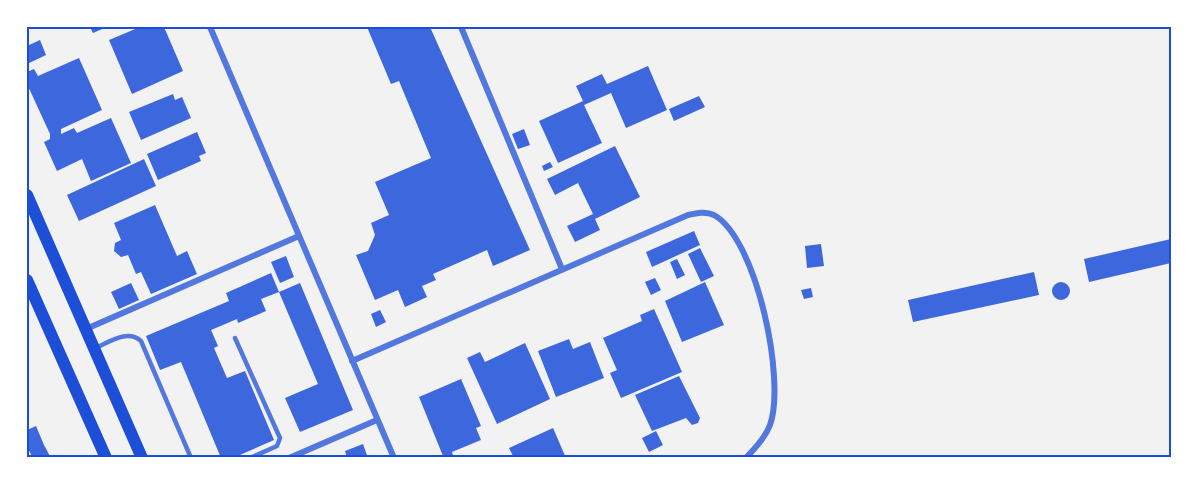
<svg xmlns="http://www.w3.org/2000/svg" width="1198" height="485" viewBox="0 0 1198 485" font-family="Raleway,sans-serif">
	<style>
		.building { fill: #3d67dc }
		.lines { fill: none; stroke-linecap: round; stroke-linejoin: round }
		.service { stroke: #5277de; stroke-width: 4.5 }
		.minor { stroke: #5277de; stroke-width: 6 }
		.secondary { stroke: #1d4ed8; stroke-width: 12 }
		.neatline { fill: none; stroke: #1d4ed8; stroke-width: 2 }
	</style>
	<rect width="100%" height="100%" fill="#f2f2f2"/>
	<path class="building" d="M90,27h17l-14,6z
		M140,27h24l19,44 -51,23 -23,-54z
		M367,27h63l100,223 -37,16 -6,-16 -54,24 3,6 -14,6 5,11 -22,10 -7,-17 -23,10 -19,-45 12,-4 7,-16 -4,-12 18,-8 -14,-33 56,-24 -32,-77 -8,3z
		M40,40l6,15 -19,9v-18z
		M79,58l23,52 -41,19v5l13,-6 3,5 34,-15 20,45 -40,18 -9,-22 -25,12 -13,-29 6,-3v-5l-23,-50v-12l7,-3 4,7z
		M648,66l19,44 -41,18 -15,-35 -27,12 18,38 -44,20 -19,-42 44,-20 -7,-15 26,-12 5,10z
		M173,94l2,6 7,-3 9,21 -50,22 -12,-28z
		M699,96l6,11 -31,14 -5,-12z
		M524,129l6,16 -12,4 -6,-15z
		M197,132l9,21 -7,3 2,5 -43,19 -11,-26z
		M615,146l25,51 -45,22 5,11 -25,12 -8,-16 26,-12 -15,-31 -23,12 -8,-16z
		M144,159l12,27 -77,35 -12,-26z
		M550,162l3,5 -9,4 -2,-5z
		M155,205l22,51 10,-5 10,23 -46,20 -10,-22 -5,2 -8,-19 -7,2 -7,-6 1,-8 6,-3 -7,-17z
		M694,231l6,14 -48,22 -6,-15z
		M1171,239v24l-82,19 -5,-23z
		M821,244l3,22 -17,2 -2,-22z
		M700,248l14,28 -13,6 -13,-28z
		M286,256l8,21 -14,6 -9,-21z
		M677,259l8,16 -8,4 -7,-17z
		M1034,272l5,23 -126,27 -5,-22z
		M271,273l8,19 -18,7 5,12 -28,12 -1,-4 -26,11 7,16 -4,2 13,30 18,-7 29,69 -41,18h-12l-40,-96 -21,8 -14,-34 83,-35 -3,-8z
		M655,278l6,12 -10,5 -6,-13z
		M705,282l19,43 -42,17 -17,-41z
		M1052 291a9 9 0 1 1 18 0a9 9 0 1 1-18 0Z
		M131,283l8,17 -20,9 -8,-17z
		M300,283l53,127 -53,22 -15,-34 33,-14 -39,-92z
		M811,288l2,9 -9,2 -3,-9z
		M654,309l28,63 -61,26 -11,-25 7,-3 -14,-32 39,-17 -2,-6z
		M380,310l6,12 -10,5 -5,-13z
		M569,339l4,10 17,-7 14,36 -48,19 -18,-46z
		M525,343l25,56 -53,25 -30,-66 13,-6 5,10z
		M679,376l21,42 -2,5 -6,2 -6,-7 -34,13 -17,-36z
		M461,379l20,47 -5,2 5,12 -29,12 2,6h-16l5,-2 -24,-59z
		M36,426l8,19 7,13h-18l-6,-11v-17z
		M553,428l13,30h-52l-5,-10z
		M656,431l7,14 -14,7 -7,-14z
		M363,444l5,14h-21l-2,-7z"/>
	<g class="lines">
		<path class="service" d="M235,338l45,100 -3,8 -27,12
			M95,348c15,-6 32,-19 46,-7l50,117"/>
		<path class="minor" d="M210,27l184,431
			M461,27l101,242
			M86,329l213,-93
			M352,361l336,-146c9,-2 18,-4 26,0 43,24 72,166 56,210 -5,13 -15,23 -24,33
			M289,458l88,-38"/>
		<path class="secondary" d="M27,195l115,263
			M27,280l79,178"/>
	</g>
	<rect width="1198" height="485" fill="none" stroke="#ffffff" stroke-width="57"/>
	<rect x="28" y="28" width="1142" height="428" class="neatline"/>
</svg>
